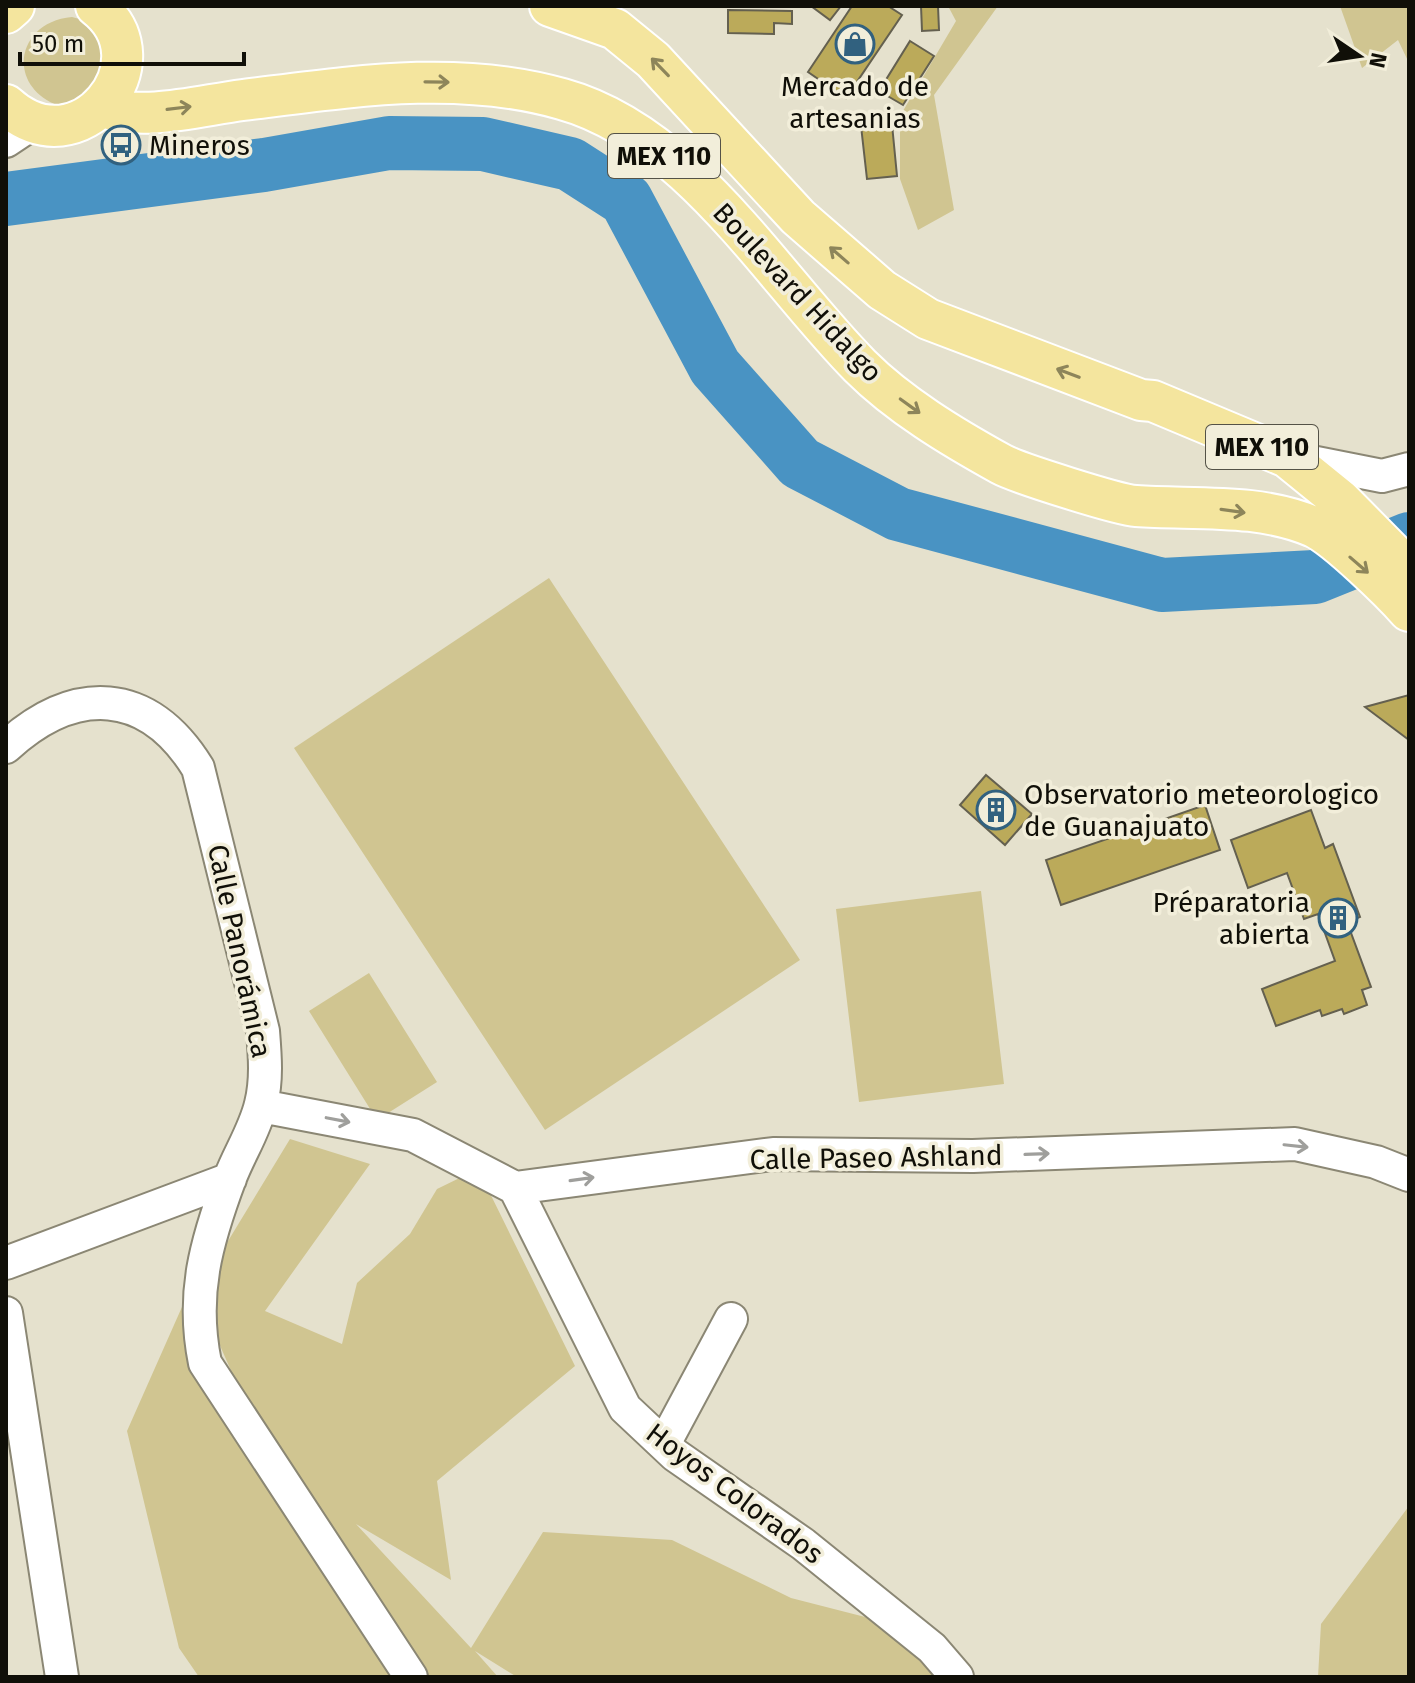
<svg xmlns="http://www.w3.org/2000/svg" width="1415" height="1683" viewBox="0 0 1415 1683" font-family="'Fira Sans',sans-serif">
	<style>
		.green { fill: #d0c591; fill-rule: evenodd }
		.lines { fill: none; stroke-linecap: round; stroke-linejoin: round }
		.river { stroke: #4993c3; stroke-width: 54 }
		.building { fill: #bbaa5a; stroke: #64604f; stroke-width: 2 }
		.minor-casing { stroke: #8b8774; stroke-width: 36 }
		.major-casing { stroke: #fff; stroke-width: 44 }
		.minor { stroke: #fff; stroke-width: 32 }
		.major { stroke: #f4e59e; stroke-width: 40 }
		.oneway { stroke: #8d855a }
		.oneway2 { stroke: #9f9f9c }
		.labels { text-anchor: middle; stroke-width: 7; stroke-linejoin: round; paint-order: stroke }
		.shield { fill: #f2eeda; stroke: #545247; stroke-width: 2 }
		.shield-label { font-size: 26px; font-weight: bold; fill: #100f08 }
		.poi-label { font-size: 28px; fill: #100f08; stroke: #f2eeda; text-anchor: start }
		.street-label { font-size: 28px; fill: #100f08; stroke: #f2eeda }
	</style>
	<rect width="100%" height="100%" fill="#e5e1cd"/>
	<path class="green" d="M948,6h50l-64,89 20,115 -36,20 -18,-51v-63l56,-95z
		M1340,6h69v57l-11,-23 -36,28z
		M72,17l15,4 21,19 -8,55 -41,11c-54,-20 -43,-84 13,-89z
		M549,578l251,382 -255,170 -251,-382z
		M981,891l23,193 -145,18 -23,-193z
		M369,973l68,109 -60,38 -68,-109z
		M290,1139l80,25 -105,147 77,33 15,-61 53,-49 27,-45 41,-20 97,197 -138,115 14,99 -95,-56 115,124 72,-116 129,8 119,58 117,30 41,49h-432l-42,-26 23,26h-299l-20,-29 -52,-217 82,-185 -1,28zM207,1316l40,91 -42,-44z
		M1409,1506v171h-91l3,-53z"/>
	<g class="lines">
		<path class="river" d="M6,199l258,-34 125,-22 94,1 87,20 56,36 89,167 85,96 98,51 264,71 153,-8 94,-38"/>
	</g>
	<path class="building" d="M811,6h30l-11,14z
		M852,6h36l14,9 -56,83 -38,-26z
		M921,6h17l1,24 -17,1z
		M728,10l64,1v13l-18,-1v11l-46,-1z
		M910,41l24,15 -31,49 -24,-14z
		M891,114l6,62 -30,3 -7,-62z
		M1409,695v45l-44,-33z
		M986,775l46,39 -27,31 -45,-40z
		M1205,805l15,45 -159,55 -15,-45z
		M1311,810l14,38 8,-4 27,73 -13,5 24,65 -9,3 5,15 -23,9 -2,-5 -20,7 -2,-6 -44,16 -14,-37 73,-28 -17,-47 -14,5 -17,-46 -39,15 -17,-48z"/>
	<g class="lines">
		<defs>
			<path id="minor" d="M6,141l27,-18
				M1291,458l91,18 27,-7
				M6,747c69,-63 142,-60 192,21l65,263c2,25 4,49 -2,73 -6,26 -22,50 -31,74 -24,64 -39,117 -25,185l206,314
				M261,1106l152,29 102,53 258,-34 200,2 322,-12 81,18 33,13
				M515,1188l110,220 50,47 128,89 129,104 25,29
				M6,1263l224,-84
				M6,1313l56,364
				M664,1444l67,-125"/>
			<path id="major" d="M550,6l65,23 38,31 145,157 84,73 46,29 213,81 12,1 134,56 53,43 69,70
				M6,13l8,-7
				M6,105c73,67 161,-44 90,-99
				M102,107c44,14 95,-1 141,-7 106,-13 214,-31 319,-1 127,35 210,178 298,267 39,39 92,71 141,98 16,9 118,41 135,42 58,4 123,-3 178,21 23,11 77,64 95,84"/>
		</defs>
		<use href="#minor" class="minor-casing"/>
		<use href="#major" class="major-casing"/>
		<use href="#minor" class="minor"/>
		<use href="#major" class="major"/>
	</g>
	<defs><path id="oneway-shaft" d="M-6 0H5M1.5-3L5.5 0L1.5 3" fill="none" stroke-width="1.6" stroke-linecap="round" stroke-linejoin="round" transform="scale(2)"/></defs>
	<g class="oneway">
		<use href="#oneway-shaft" transform="translate(660 67) rotate(-134)"/>
		<use href="#oneway-shaft" transform="translate(437 82) rotate(1)"/>
		<use href="#oneway-shaft" transform="translate(179 108) rotate(-7)"/>
		<use href="#oneway-shaft" transform="translate(839 255) rotate(-139)"/>
		<use href="#oneway-shaft" transform="translate(1068 373) rotate(-159)"/>
		<use href="#oneway-shaft" transform="translate(910 406) rotate(36)"/>
		<use href="#oneway-shaft" transform="translate(1233 511) rotate(8)"/>
		<use href="#oneway-shaft" transform="translate(1359 565) rotate(41)"/>
	</g>
	<g class="oneway2">
		<use href="#oneway-shaft" transform="translate(338 1120) rotate(11)"/>
		<use href="#oneway-shaft" transform="translate(1296 1146) rotate(6)"/>
		<use href="#oneway-shaft" transform="translate(1037 1154) rotate(-2)"/>
		<use href="#oneway-shaft" transform="translate(582 1179) rotate(-8)"/>
	</g>
	<defs>
		<symbol id="shop-ring" viewBox="-11 -11 22 22"><circle r="9.5" fill="#f2eeda" stroke="#31617f" stroke-width="1.5"/><path d="M-5-2.5h2.3a2.7 3.5 0 0 1 5.4 0H5L5.5 6h-11ZM-1.5-2.5h3a1.5 2.3 0 0 0-3 0Z" fill="#31617f"/></symbol>
		<symbol id="bus-ring" viewBox="-11 -11 22 22"><circle r="9.5" fill="#f2eeda" stroke="#31617f" stroke-width="1.5"/><path d="M-5-6H5V4H4V6H2V4H-2V6H-4V4H-5ZM-3.5-4V0h7V-4ZM-3.5 1.2v1.5H-2V1.2ZM2 1.2v1.5H3.5V1.2Z" fill="#31617f"/></symbol>
		<symbol id="building-ring" viewBox="-11 -11 22 22"><circle r="9.5" fill="#f2eeda" stroke="#31617f" stroke-width="1.5"/><path d="M-4-6H4V6H1V3H-1V6H-4ZM-2.5-4.3h1.7v1.8h-1.7ZM.8-4.3h1.7v1.8H.8ZM-2.5-1h1.7V.8h-1.7ZM.8-1h1.7V.8H.8Z" fill="#31617f"/></symbol>
	</defs>
	<g fill-rule="evenodd">
		<use href="#shop-ring" x="833" y="22" width="44" height="44"/>
		<use href="#bus-ring" x="99" y="123" width="44" height="44"/>
		<use href="#building-ring" x="974" y="788" width="44" height="44"/>
		<use href="#building-ring" x="1316" y="896" width="44" height="44"/>
	</g>
	<g class="labels">
		<g class="shield">
			<rect x="608" y="134" width="112" height="44" rx="6"/>
			<rect x="1206" y="425" width="112" height="44" rx="6"/>
		</g>
		<g class="shield-label">
			<text x="664" y="165">MEX 110</text>
			<text x="1262" y="456">MEX 110</text>
		</g>
		<g class="poi-label">
			<text x="855" y="96" text-anchor="middle">Mercado de<tspan x="855" dy="32">artesanias</tspan></text>
			<text x="149" y="155">Mineros</text>
			<text x="1024" y="804">Observatorio meteorologico<tspan x="1024" dy="32">de Guanajuato</tspan></text>
			<text x="1310" y="912" text-anchor="end">Préparatoria<tspan x="1310" dy="32">abierta</tspan></text>
		</g>
		<g class="street-label">
			<text transform="translate(798 292) rotate(47)" y="10">Boulevard Hidalgo</text>
			<text transform="translate(240 951) rotate(78)" y="10">Calle Panorámica</text>
			<text transform="translate(876 1157) rotate(-1)" y="10">Calle Paseo Ashland</text>
			<text transform="translate(735 1493) rotate(37)" y="10">Hoyos Colorados</text>
		</g>
	</g>
	<rect width="1415" height="1683" fill="none" stroke="#100f08" stroke-width="16"/>
	<g transform="translate(1359 56) rotate(103)" stroke="#f2eeda" stroke-width="6" paint-order="stroke">
	<path d="M0-6L14 30L0 20L-14 30Z" fill="#100f08"/>
	<text y="-12" font-size="22" font-weight="bold" text-anchor="middle" fill="#100f08">N</text>
	</g>
	<path d="M20 52v12h224v-12" fill="none" stroke="#100f08" stroke-width="4"/>
	<text x="32" y="52" font-size="24" fill="#100f08" stroke="#f2eeda" stroke-width="6" paint-order="stroke">50 m</text>
</svg>
